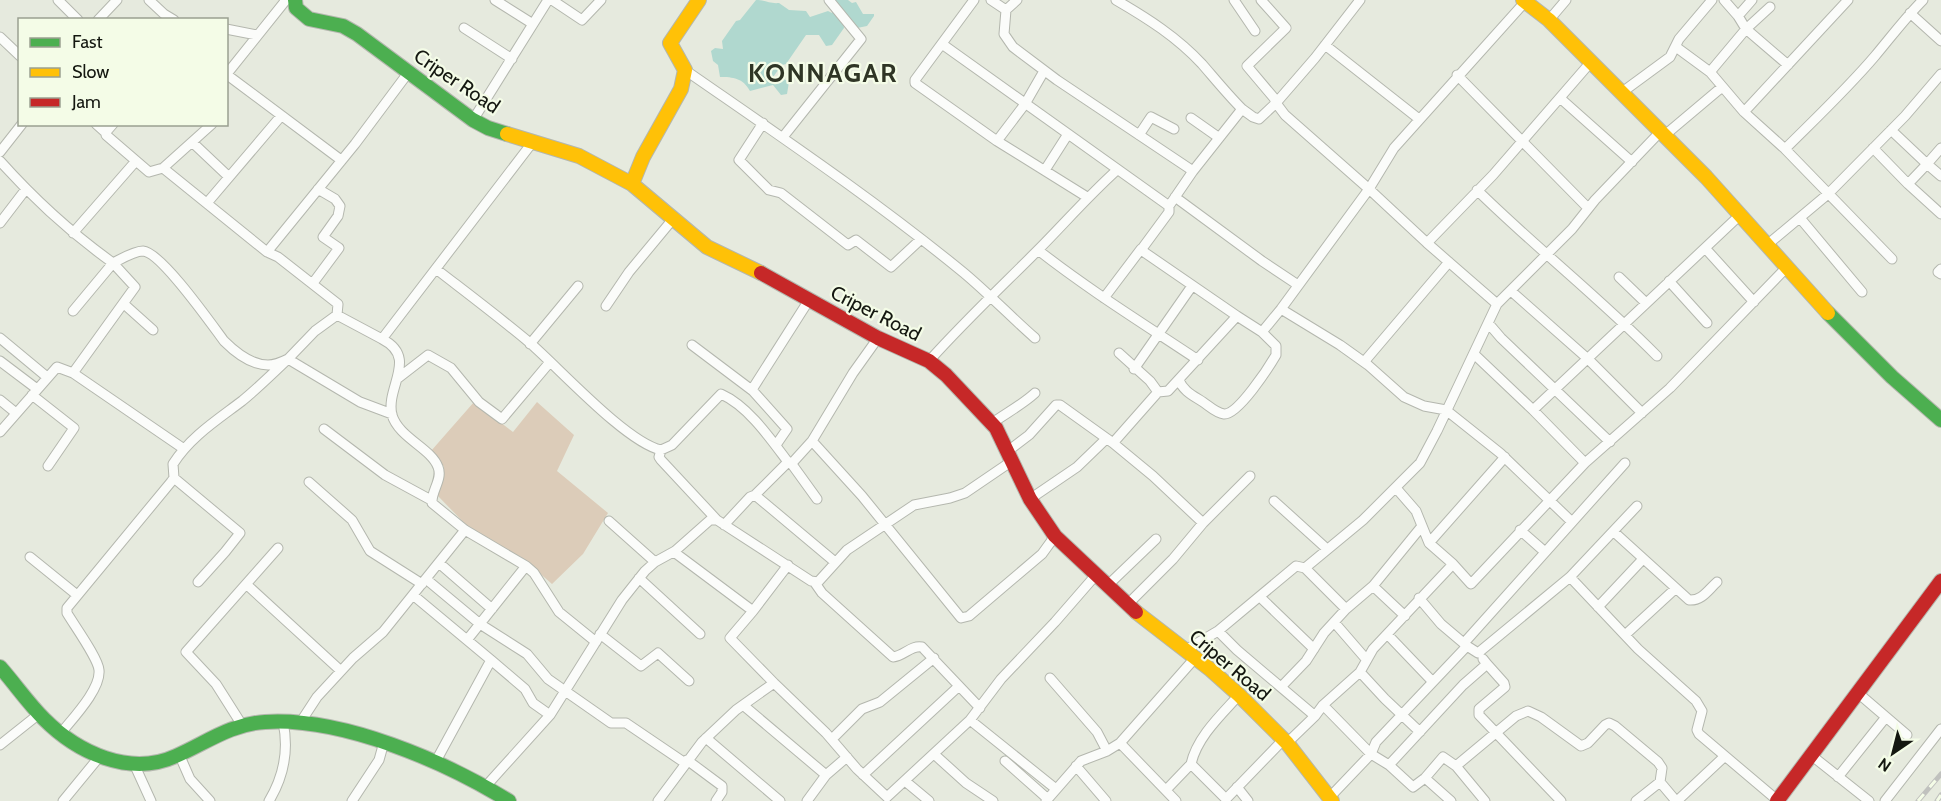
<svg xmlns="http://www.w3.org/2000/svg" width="1941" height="801" viewBox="0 0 1941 801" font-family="Cabin,sans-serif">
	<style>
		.green { fill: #dcccb9 }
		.water { fill: #b0d8cf }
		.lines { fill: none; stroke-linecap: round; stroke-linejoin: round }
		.street-casing { stroke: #b4b7ae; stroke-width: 11 }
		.fast-casing { stroke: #b4b7ae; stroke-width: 16 }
		.slow-casing { stroke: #b4b7ae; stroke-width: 16 }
		.jam-casing { stroke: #b4b7ae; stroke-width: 16 }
		.street { stroke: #fbfcfa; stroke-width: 9 }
		.fast { stroke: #4caf50; stroke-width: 14 }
		.slow { stroke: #ffc107; stroke-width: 14 }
		.jam { stroke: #c62828; stroke-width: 14 }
		.rail-casing { stroke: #c0c1be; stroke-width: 5 }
		.rail { stroke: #f4fce7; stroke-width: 3; stroke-dasharray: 9; stroke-linecap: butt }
		.labels { text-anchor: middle; stroke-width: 4.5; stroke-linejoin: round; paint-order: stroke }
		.street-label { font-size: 20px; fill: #141710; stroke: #f4fce7 }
		.district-label { font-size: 26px; font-weight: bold; letter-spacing: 1.5px; fill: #2f3525; stroke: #f4fce7 }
	</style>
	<rect width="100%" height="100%" fill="#e6eade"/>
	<path class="green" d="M474,402l39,30 24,-30 37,33 -17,36 51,42 -25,41 -31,30 -31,-27 -46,-23 -37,-38 6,-29 -13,-16z"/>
	<path class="water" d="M756,0c9,0 14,4 23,3l10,7 17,1 4,6 18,-6 4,2v-13h16l4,3 4,-1 7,12h11v2l-7,10 -10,2 -14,-8 1,8 -12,17 -6,1 -7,-11h-13l-20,29 -4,1 -9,12 2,6 9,-4 5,3 -2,12 -6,1 -8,-10 -23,6c-7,-13 -17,-14 -30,-14l-2,-12 -5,-4 -2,-10 4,-3 8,1 -1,-8 14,-20 4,-1z"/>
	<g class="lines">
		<defs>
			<path id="street" d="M58,0l20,20
				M149,0l15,14 10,6
				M495,0l38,24 15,-24
				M552,0l30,20 19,-20
				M974,0l-59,80v3l82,58
				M991,0l15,10
				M1017,0l-11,10 -2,24 9,13 44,33 136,91 49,-62c-14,-14 -27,-30 -40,-45 -25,-27 -55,-46 -86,-64
				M1234,0l21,31
				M1360,0l-45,58 -39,45 9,12 84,74 58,54
				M1724,0l14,16
				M1752,0l-14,16 8,13 42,36
				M1910,13l31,28
				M98,20l19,-20
				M1549,20l17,-20
				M464,28l48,31
				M226,29l31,6
				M0,37l20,19
				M942,44l227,162 24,-35
				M1325,45l94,74
				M1676,47l34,25 34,40 41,37 107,110
				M685,70c95,66 190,130 279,203 25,21 47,44 71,65
				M1044,71l-19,33 -28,37 90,56
				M1710,72l36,-43 24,-22
				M226,74l115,86
				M226,75l60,-75
				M1457,75l131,133
				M1621,93l49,-36 9,-18 33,-39
				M1560,98l72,64
				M1242,109l11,8 6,2 17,-16 -2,-5 -27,-32 39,-38 -25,-28
				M1744,112l104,-112
				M1191,118l27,19
				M473,120l60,-96
				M763,123l-24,37 30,30 12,3 67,52 8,-5 35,27 29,-27
				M96,124l10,9
				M113,124l-7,8v3l43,37 14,-4
				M212,124l-49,44 104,84 11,5 60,47 -1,11 -22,16 -27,28 72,43 32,12
				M1891,130l36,34 -19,20 33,30
				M1139,135l12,-18 23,12
				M1665,135l57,-48
				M783,137l78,-98 -32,-39
				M192,142l37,35
				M1873,148l35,36
				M1941,148l-14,16 14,12
				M1785,149c30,-30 62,-60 90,-93 16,-19 30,-38 48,-56
				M0,152l22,-28
				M0,161c34,38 71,72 113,102 8,-4 21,-12 30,-12 18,1 69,74 81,90 11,11 28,24 44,24 7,0 14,-3 20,-6 -15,14 -30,29 -46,42 -25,19 -52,36 -69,63l1,14 -3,4 -104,126v5c7,12 31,45 32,57 2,19 -26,48 -38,63
				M1045,170l23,-36
				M1477,190c59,58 123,108 180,166
				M1175,197l87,64 36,24
				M207,203l74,-87
				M1169,206v6l-28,38 96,66
				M1800,218l62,74
				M0,223l26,-34
				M73,233l62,-71
				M1767,245l61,-51 77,-78 36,-42
				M1705,248l49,54
				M1038,250c51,40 106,74 160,110
				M267,252l88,-108 53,-71
				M436,269c31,24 63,48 94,74 30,26 96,99 131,107l11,-5 49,-51c27,12 49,44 67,68h5l19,-21 41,-68 25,-35
				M1941,269l-3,3 3,2
				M1619,277l27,26
				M1669,281l38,42
				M313,283l26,-35 -16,-11 15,-21 2,-10 -5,-7 -17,-10
				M1511,291l77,68 54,54
				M1104,298l37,-49
				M124,304l29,26
				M1497,304l-70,-61 66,-68 97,-112
				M606,306l23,-34 44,-53
				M1281,309l59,36 28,20 36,32 20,9 22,4 54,43 72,69
				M337,315l45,24 150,-196
				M1489,324l12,14 109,104
				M0,338l47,39
				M382,339c37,19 3,48 10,76 7,23 39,33 46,52 5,12 -7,24 -6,36l33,27 61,36 8,7 25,39 37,30
				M530,344l48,-58
				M692,345l61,46
				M1119,353l31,28 8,11
				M1474,354l59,56 207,-195
				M0,361l37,28
				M929,361c34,-38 71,-73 107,-109 27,-27 52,-56 81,-82
				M1364,362l85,-100
				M1134,369l58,-83
				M73,373l111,76
				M397,379l31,-24 23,13 28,34 23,17 48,-57
				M1179,380c4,11 15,16 24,22 6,4 13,11 21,12 14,1 45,-47 52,-59v-9l-14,-14
				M32,395l42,33 -26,38
				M0,400l16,13
				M1533,410l52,53
				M991,424c15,-11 31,-19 44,-31
				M324,429l61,46 46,25
				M0,432l57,-65 16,6 62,-86 -22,-24 -40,48
				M812,441l50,55 99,122 8,-2 73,-62 13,-18
				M1113,443l40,33 50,47
				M776,445l11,-16 -34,-38v-3l56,-88
				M661,450l-2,7 2,3 55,59
				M1008,451l21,-16 27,-30h4l53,38 45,-51 10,-1 69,-75 25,16 19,-23 88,-120 25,-41 131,-146
				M791,463l26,36
				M174,478l66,55 -15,19 -27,30
				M309,482l43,38 18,31 52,33
				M1396,488l20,23 13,32 24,21
				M755,495l33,-33
				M1030,499l47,-32 29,-28
				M1274,501l53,48
				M609,521l46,41
				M724,525l26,-28 5,-2 80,67
				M1520,530l25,22
				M1614,532l75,68c13,1 19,-10 28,-18
				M1429,543l76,-86
				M674,552l79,59
				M30,557l47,38
				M439,563l53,46
				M1305,568l41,41
				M1570,577l68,72 58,52 6,10 -5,19 2,4 78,66
				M639,578l61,56
				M426,579l54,45 47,30 21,25 63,44h15l59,40
				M815,583l7,10 71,64c11,-1 18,-12 29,-10l58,61
				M246,584l95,87
				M1107,586l49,-47
				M1373,586l32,30
				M413,595l78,65 -55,101
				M1260,597l54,52
				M1419,598l22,26 26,22
				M1127,605l46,-46 30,-36 47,-47
				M1598,607l45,-48
				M1334,622l32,37
				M1218,631l19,19 78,66
				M600,634l41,32 17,-13 31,28
				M1388,635l44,46
				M1625,635l50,-46
				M467,640l59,-74
				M1464,643l161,-180
				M1184,651l34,-20 78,-65 9,2 58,-48 57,-57 17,-32 60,-127 75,-75 23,-29 66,-69
				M491,660l34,29 8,14 17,12
				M1487,664l17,19 1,4 -26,22v6l82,86
				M1360,672l25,27 35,33
				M1050,678l47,54 10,19
				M774,683l52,50 31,36 30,28 83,-77 31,-41 54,-57 40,-46
				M1281,687l25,-26 18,-28 22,-24 27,-23 49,-60
				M1858,693l49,42
				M1239,695c-18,20 -42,42 -48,69l35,35 58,-60
				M743,705l83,70
				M1323,705l48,49 18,11 24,22 12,-9 18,-21 13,9 29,35
				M970,720l86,69
				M300,723l17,-26 36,-39 30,-26 82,-102
				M242,725l-26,-41 -30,-32 92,-104
				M706,738l74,63
				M832,739l30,-30 18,-7 54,-44
				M1120,743l56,58
				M1287,743l28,-27 8,-11 37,-33 13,-23 80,-85 18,20 114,-121 85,-75 117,-121
				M0,745l39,-31
				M179,754l11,25 20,22
				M934,754l32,29 27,18
				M1811,755l58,46
				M687,760l35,26v6l-6,9
				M1005,761l43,38
				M1389,765l74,-80 24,-21 -4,-5
				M135,766l16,35
				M1076,766l30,35
				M1456,766l60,-50 12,-5 13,6 40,29 7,-3 17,-18 4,-2 6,3 43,36 4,6 -2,14 16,19
				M863,775l96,-89
				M1838,777l48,-60
				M1425,778l26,23
				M905,781l24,20
				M486,786l64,-71 72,-115 23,-29 10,-9 20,-11 35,-31h7l94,61 7,1 29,-32 67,-45 36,-7 15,-5 47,-32
				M1237,787l11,14
				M1166,790l25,-26
				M1329,798l42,-44 5,-12 91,-96 11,7 92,-76 67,-71
				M63,801l37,-45
				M269,801c15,-25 20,-51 14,-79
				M352,801l27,-41 5,-18
				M658,801l44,-59 34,-32 38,-27 -44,-45 23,-27 35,-46
				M807,801l19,-26 21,-18
				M1046,801l35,-40 26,-10 13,-8 75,-85
				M1636,801l24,-19
				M1677,801l48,-45
				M1885,801l56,-72"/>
			<path id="fast" d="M295,0l1,8 13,11 34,7 14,8 116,86 15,8 19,6
				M1828,313l64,64 49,43
				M0,667c15,17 28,36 44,52 34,34 86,58 132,37 30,-13 54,-32 89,-34 77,-5 179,39 244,79"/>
			<path id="slow" d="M1523,0l26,20 157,157 122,136
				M507,134l72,22 53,28 75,63 54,26
				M632,184l11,-27 38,-68 4,-19 -15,-27 29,-43
				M1136,612l75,58 28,25 48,48 45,58"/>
			<path id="jam" d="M761,273l117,65 51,23 17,14 50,53 34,71 25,37 81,76
				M1777,801l164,-220"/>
		</defs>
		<use href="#street" class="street-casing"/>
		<use href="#fast" class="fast-casing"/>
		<use href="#slow" class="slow-casing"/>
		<use href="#jam" class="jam-casing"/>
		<use href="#street" class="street"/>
		<use href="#fast" class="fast"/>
		<use href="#slow" class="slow"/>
		<use href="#jam" class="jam"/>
		<defs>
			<path id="rail" d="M1918,801l23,-27
				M1937,801l4,-6"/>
		</defs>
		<use href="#rail" class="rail-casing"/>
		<use href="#rail" class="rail"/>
	</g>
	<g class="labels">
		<g class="street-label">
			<text transform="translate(457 81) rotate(34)" y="7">Criper Road</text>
			<text transform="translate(876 313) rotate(27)" y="7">Criper Road</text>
			<text transform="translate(1230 665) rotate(40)" y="7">Criper Road</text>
		</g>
		<g class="district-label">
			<text x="823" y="82">KONNAGAR</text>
		</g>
	</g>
	<rect x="18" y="18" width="210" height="108" fill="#f4fce7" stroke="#9aa091" stroke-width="1.5"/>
	<rect x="30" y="38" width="30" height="9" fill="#4caf50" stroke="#9aa091" stroke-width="1.5"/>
	<text x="72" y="48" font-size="18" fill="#141710">Fast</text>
	<rect x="30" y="68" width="30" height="9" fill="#ffc107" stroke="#9aa091" stroke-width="1.5"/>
	<text x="72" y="78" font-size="18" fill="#141710">Slow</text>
	<rect x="30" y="98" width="30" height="9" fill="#c62828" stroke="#9aa091" stroke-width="1.5"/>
	<text x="72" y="108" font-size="18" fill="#141710">Jam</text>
	<g transform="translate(1893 753) rotate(215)" stroke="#f4fce7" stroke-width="4.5" paint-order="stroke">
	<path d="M0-4.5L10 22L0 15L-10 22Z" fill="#141710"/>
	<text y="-9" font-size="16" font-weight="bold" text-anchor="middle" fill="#141710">N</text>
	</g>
</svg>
